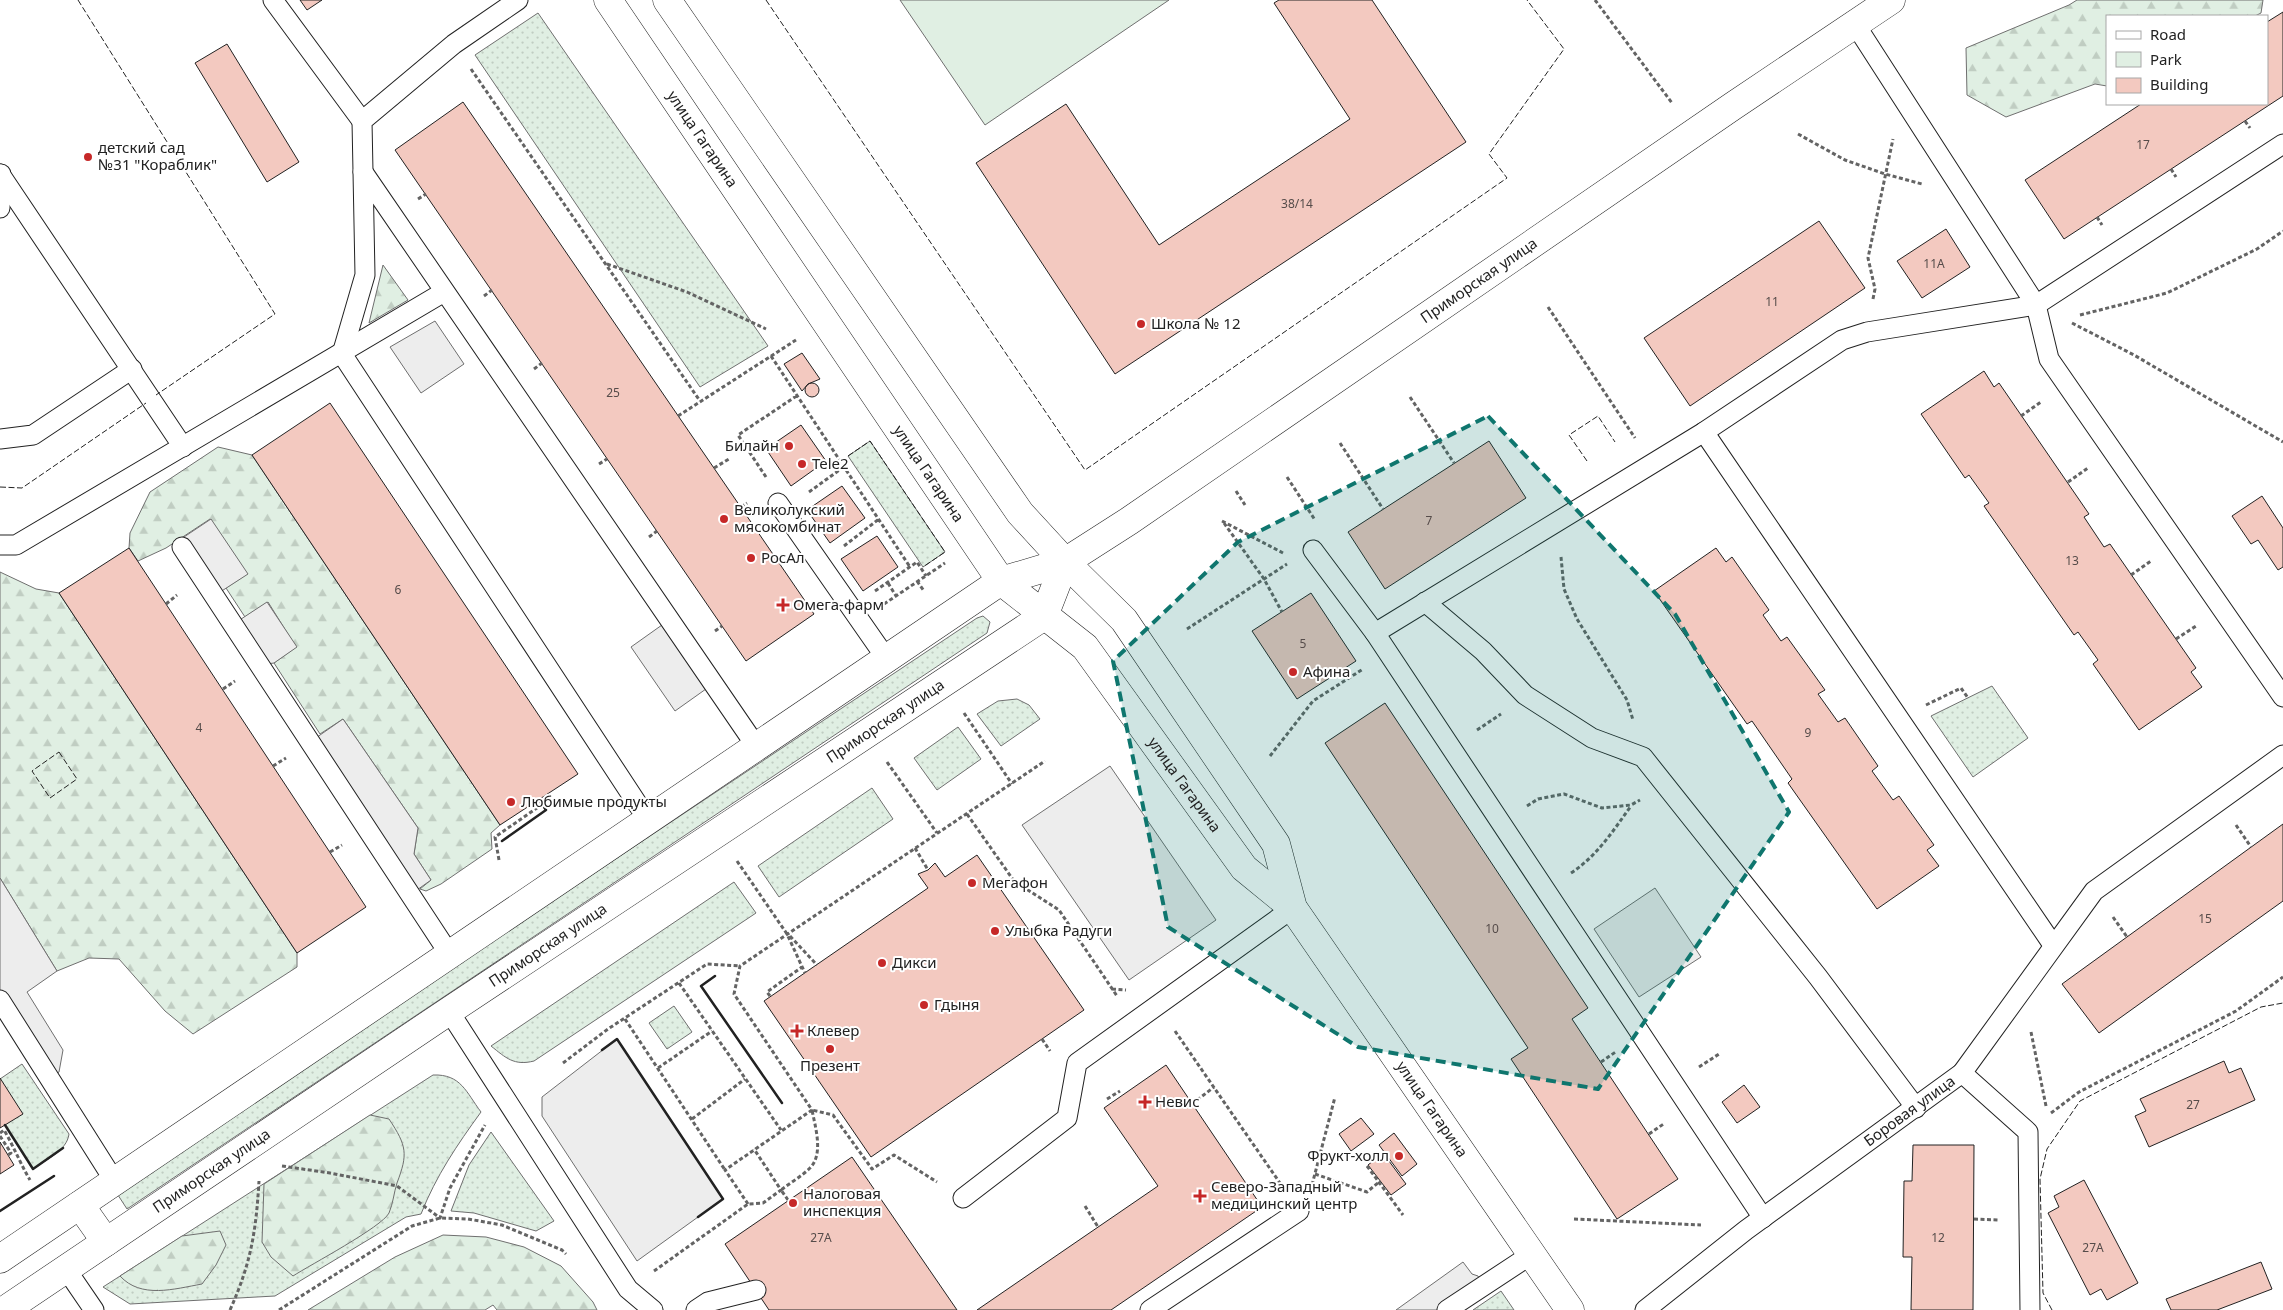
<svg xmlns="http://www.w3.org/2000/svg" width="2283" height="1310" viewBox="0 0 2283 1310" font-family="'Noto Sans',sans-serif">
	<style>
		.green { fill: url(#green-dots); stroke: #6f6f6f }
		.forest { fill: url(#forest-firs); stroke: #6f6f6f }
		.pitch { fill: #e0efe3; stroke: #6f6f6f }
		.parking { fill: #ededed; stroke: #6f6f6f }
		.building { fill: #f3c9c0; stroke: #222 }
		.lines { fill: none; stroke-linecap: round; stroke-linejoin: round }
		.lane-casing { stroke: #222; stroke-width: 21 }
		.street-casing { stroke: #222; stroke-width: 29 }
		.secondary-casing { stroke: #222; stroke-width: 29 }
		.primary-casing { stroke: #222; stroke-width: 29 }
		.path { stroke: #646464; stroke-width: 3; stroke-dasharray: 4 2.5; stroke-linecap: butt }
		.lane { stroke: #fff; stroke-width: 19 }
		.street { stroke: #fff; stroke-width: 28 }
		.secondary { stroke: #fff; stroke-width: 28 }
		.primary { stroke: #fff; stroke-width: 28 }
		.fence { stroke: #222; stroke-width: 1; stroke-dasharray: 6 2.5; stroke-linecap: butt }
		.wall { stroke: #222; stroke-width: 2.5 }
		.marked { fill: #0f766e; fill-opacity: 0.2; stroke: #0f766e; stroke-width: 4; stroke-dasharray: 10 6; stroke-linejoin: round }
		.poi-dot { fill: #c62828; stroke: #fff; stroke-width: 2 }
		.labels { text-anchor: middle; stroke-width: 4; stroke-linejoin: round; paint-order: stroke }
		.number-label { font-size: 12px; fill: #564c4a }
		.street-label { font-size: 15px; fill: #222; stroke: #fff }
		.poi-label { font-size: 15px; fill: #222; stroke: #fff; text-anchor: start }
	</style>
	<defs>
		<pattern id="green-dots" width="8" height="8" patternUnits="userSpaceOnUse" patternTransform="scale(1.25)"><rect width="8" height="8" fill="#e0efe3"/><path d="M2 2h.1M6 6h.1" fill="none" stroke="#c0cdc2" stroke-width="1.8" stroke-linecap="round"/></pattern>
		<pattern id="forest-firs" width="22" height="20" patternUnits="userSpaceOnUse" patternTransform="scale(1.25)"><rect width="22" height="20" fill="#e0efe3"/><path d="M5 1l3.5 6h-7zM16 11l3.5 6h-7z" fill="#c0cdc2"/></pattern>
	</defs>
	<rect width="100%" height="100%" fill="#fff"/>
	<path class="green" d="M538,13l230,333 -68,41 -225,-332z
		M870,441l75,111 -22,15 -75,-111z
		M983,616l7,6 -3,11 -860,576 -11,-17 861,-574z
		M1992,686l36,52 -55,39 -42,-61z
		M1017,699l12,6 11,14 -39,27 -24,-32 21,-13z
		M958,727l23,32 -44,31 -23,-32z
		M872,788l21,31 -114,78 -21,-31z
		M734,882l22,31 -222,148c-20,5 -28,-3 -43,-15z
		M674,1006l18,26 -25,17 -18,-26z
		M22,1064l47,70c-2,17 -24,26 -36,35l-28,-44 -5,-46z
		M433,1075c28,-1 33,17 48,37 -24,33 -45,64 -60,102l-15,3 -131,79 -145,8 -27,-17z
		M491,1132l63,89 -18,10 -62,-18 -23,-2 18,-46z
		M1501,1291l13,19h-41z"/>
	<path class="forest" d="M2077,0h186l-2,13 -6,3h-148v70l-12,-2 -89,33 -39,-22 -1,-47 103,-43z
		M383,265l25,35 -39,23z
		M218,447l34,8 248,370 -9,8 1,16 -51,35 -15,7 -6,-2 11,-9 -17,-26 4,-26 -75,-109 -23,15 -46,-71 22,-16 -28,-45 -23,15 -19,-29 21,-14 -37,-55 -44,29 -28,13 -9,-13 1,-15 20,-41z
		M0,572l36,17 23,4 238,360v14l-104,67 -28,-23 -46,-52 -30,-1 -32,13 -57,-93z
		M370,1115l19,4c18,27 19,35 8,64 -3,9 -4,21 -8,30 -7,14 -79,52 -96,63l-22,-19 -9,-15 2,-58z
		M220,1231l6,14 -10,20 -14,19c-28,5 -61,15 -82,-8l62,-40z
		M443,1235l43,2 38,10 37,19 32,36 4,8h-100l-4,-5 -8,5h-177l87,-53z"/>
	<path class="pitch" d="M900,0h269l-184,125z"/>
	<path class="parking" d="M435,321l29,43 -43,29 -31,-46z
		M211,519l37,55 -34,22 -36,-55z
		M267,602l30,45 -23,16 -15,2 -27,-40z
		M669,620l44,64 -38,27 -44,-64z
		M343,719l75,109 -4,26 17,26 -21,15 -100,-153z
		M1110,766l106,154 -87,60 -107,-155z
		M0,878l57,93 -30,21 36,58 -4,22 -10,7 -49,-79z
		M1655,888l46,69 -62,40 -45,-68z
		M617,1039l106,160 -86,62 -95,-145v-19z
		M1463,1262l9,12 6,2 5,10 -36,24h-51z"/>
	<path class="building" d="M300,0h22l-15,10z
		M1279,0h93l94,142 -351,232 -139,-211 90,-59 93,141 191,-126 -76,-116z
		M2283,12v84l-219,143 -39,-59 116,-76h126v-82z
		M227,44l72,118 -32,20 -72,-119z
		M463,102l351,512 -68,47 -351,-511z
		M1819,221l46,67 -175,118 -46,-68z
		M1946,229l24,38 -48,31 -25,-37z
		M802,353l18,26 -12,5 -6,7 -18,-27z
		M1984,371l10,16 5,-4 90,131 -5,3 20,30 6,-3 86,124 -5,4 11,15 -63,43 -46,-66 5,-4 -20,-28 -4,3 -90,-129 5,-3 -20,-28 -4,3 -44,-64z
		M805 390a7 7 0 1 1 14 0a7 7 0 1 1-14 0Z
		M330,403l248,371 -78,51 -248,-370z
		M801,425l25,36 -35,25 -25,-37z
		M1489,441l37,57 -141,91 -37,-57z
		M842,486l23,32 -35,25 -23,-33z
		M2262,496l21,32v39l-5,3 -20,-30 -7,4 -19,-28z
		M877,536l21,31 -35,24 -22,-32z
		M129,548l237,359 -69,46 -238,-360z
		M1716,548l10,14 6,-5 37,53 -6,5 18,26 6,-4 38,53 -7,4 20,28 7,-4 33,48 -6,5 21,29 6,-4 35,49 -7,5 12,16 -62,43 -89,-126 4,-4 -40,-58 -5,3 -93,-133z
		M1311,593l45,68 -59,38 -45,-68z
		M1385,703l203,305 -16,11 106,160 -61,40 -106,-160 17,-11 -203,-305z
		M2283,824v77l-184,132 -37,-49z
		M977,855l107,155 -213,147 -107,-156 164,-113 -10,-14 10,-4 7,-7 10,14z
		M2224,1061l5,12 12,-5 14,32 -106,47 -14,-31 11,-5 -6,-12z
		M1166,1065l96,142 -151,103h-134l181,-124 -54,-78z
		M0,1078l23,36 -23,14z
		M1744,1085l16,22 -23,16 -15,-21z
		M1361,1118l13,16 -23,17 -12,-17z
		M1394,1133l23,31 -15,12 -23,-31z
		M0,1142l14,23 -14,9z
		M1913,1145h61l-1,165h-62l1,-53h-9l1,-76h8z
		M1383,1153l23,31 -15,11 -23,-30z
		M852,1157l105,153h-188l-44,-66z
		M2084,1180l54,103 -31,17 -6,-11 -11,6 -42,-82 11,-6 -5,-11z
		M2261,1262l11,27 -55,21h-46l-5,-11z"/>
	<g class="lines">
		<defs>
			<g id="lane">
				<path d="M273,0l89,121"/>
				<path d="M1855,24l181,281 13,54 234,338"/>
				<path d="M363,172l-1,-51 92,-77 64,-44"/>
				<path d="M0,174l183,273"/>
				<path d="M0,208l1,-34"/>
				<path d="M1704,432l349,513"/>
				<path d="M0,439l33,-4 99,-66"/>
				<path d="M778,503l108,155"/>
				<path d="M0,545h16l428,-253"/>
				<path d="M182,547l268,408"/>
				<path d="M1313,550l62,83 388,585"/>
				<path d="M1425,602l58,49 42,44 67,43 51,19 175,220 98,131"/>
				<path d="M1375,633l329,-201 138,-92 25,-8 169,-27 247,-161"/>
				<path d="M648,820l-306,-466 23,-79 -2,-103 393,574"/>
				<path d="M0,1000l115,182"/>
				<path d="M449,1011l179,278 25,21"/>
				<path d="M1962,1073l132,-182 189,-136"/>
				<path d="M963,1198l104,-80 10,-55 216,-155"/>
				<path d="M66,1269l28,41"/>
				<path d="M696,1310l12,-8 48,-12"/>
				<path d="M1150,1310l149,-99"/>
				<path d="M1447,1310l85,-56"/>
				<path id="s1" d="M1645,1310l101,-80 216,-157 66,59 2,178"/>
			</g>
			<path id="street" d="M80,1205l26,37"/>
			<g id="secondary">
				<path id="s2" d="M608,0l393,581 84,66 159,221 49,40"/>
				<path d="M667,0l353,513 45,49"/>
				<path id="s3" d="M5,1310l444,-299 595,-395 21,-54 64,-41 604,-415 158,-106"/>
			</g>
			<g id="primary">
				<path id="s4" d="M0,1259l1001,-678 64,-19 59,58 152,224 17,64 277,402"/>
			</g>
		</defs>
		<use href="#lane" class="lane-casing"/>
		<use href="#street" class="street-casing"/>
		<use href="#secondary" class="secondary-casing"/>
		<use href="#primary" class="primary-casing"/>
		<path class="path" d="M1595,0l77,103
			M471,69l229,332
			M2245,121l5,7
			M1798,134l47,26 40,14 37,10
			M2171,169l5,8
			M418,199l8,-5
			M2097,217l5,8
			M607,264l80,28 79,37
			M484,296l8,-6
			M1873,299l2,-10 -7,-31 25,-119
			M1548,307l87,131
			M2080,315l87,-22 90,-44 26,-18
			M2072,323l62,32 149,87
			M771,356l139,211
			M534,369l8,-6
			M1410,397l44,66
			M678,416l118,-76
			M2021,416l20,-14
			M1340,443l43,66
			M599,464l8,-5
			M714,468l15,-9
			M766,477l-28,-42 60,-40
			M1287,477l28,43
			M2068,482l20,-14
			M1236,491l9,14
			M809,492l36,-26
			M741,507l6,-4
			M1222,521l61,32
			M1224,523l40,56 18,33
			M649,537l8,-6
			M844,546l35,-27
			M1561,557l3,32 13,30 50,81 6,20
			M2131,575l20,-14
			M917,581l7,10
			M888,583l8,13
			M875,591l42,-29 9,14
			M166,604l11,-9
			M884,604l61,-41
			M1187,629l100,-65
			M715,631l7,-5
			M2176,639l20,-13
			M223,689l12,-8
			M1926,705l35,-17 7,10
			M964,713l48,71
			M1477,730l24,-16
			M1270,756l43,-55 50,-32
			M887,762l50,71
			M273,766l13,-8
			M1527,806l11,-7 26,-5 38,14 29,-3 9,-5
			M967,814l47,67 45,29 58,86
			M2236,825l15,22
			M915,848l13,22
			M330,852l12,-7
			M499,860l-4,-23 42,-29
			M737,861l50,73 18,39
			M1571,873c26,-17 42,-42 60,-67
			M2113,917l14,20
			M790,936l27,29
			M679,983l102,147
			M1112,989l14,1
			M770,996l-3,-4 35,-25
			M625,1019l100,151
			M1175,1031l107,155
			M2031,1032l15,74
			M1042,1039l8,12
			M1601,1062l16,-11
			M563,1063l45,-34 99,-65 33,2
			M1699,1067l20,-13
			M658,1068l54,-37
			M1107,1099l13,-8
			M1192,1104l22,-17
			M2051,1113l28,-21 157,-81 47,-34
			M692,1119l53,-40
			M0,1133l4,-3c10,17 16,33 26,50
			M1649,1134l16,-11
			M0,1136l11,17 -3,2
			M282,1166l48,7 67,13 43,32 10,-30 35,-63
			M1367,1166l36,49
			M1315,1174l52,18 12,-10
			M1312,1185l23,-88
			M788,1200l-7,-10c9,-7 21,-14 29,-22 14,-14 5,-42 2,-58l21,5 39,54 22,-14 43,27
			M748,1204l-23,-34 87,-60 -78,-116 6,-28 305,-205
			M1085,1206l13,21
			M1574,1219l127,6
			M1974,1219l24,1
			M654,1271l94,-67 15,-1 18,-13 -27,-41
			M230,1310c21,-47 26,-78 29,-129
			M279,1310l133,-84 28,-8 28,1 34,6 60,25 4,4"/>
		<use href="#lane" class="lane"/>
		<use href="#street" class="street"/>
		<use href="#secondary" class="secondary"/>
		<use href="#primary" class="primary"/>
		<path class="fence" d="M78,0l197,314 -119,81
			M766,0l319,470 422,-292 -18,-24 75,-105 -37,-49
			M848,456l22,-15 75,111 -22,15
			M1587,461l-18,-26 29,-19 17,26
			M0,487l22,1 124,-85
			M59,752l18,27 -27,19 -18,-27z
			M2052,1310l-9,-17 -3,-114 7,-30 33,-48 181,-94 22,-4"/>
		<path class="wall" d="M502,841l44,-31 -7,-10
			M715,976l-14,10 81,117
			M602,1050l15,-11 106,160 -25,18
			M5,1125l28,44 30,-21
			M0,1211l54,-35"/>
	</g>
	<path class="marked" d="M1488,416l187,198 114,198 -191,277 -240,-42 -190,-120 -55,-266 125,-119z"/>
	<g class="poi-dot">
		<circle cx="88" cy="157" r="5"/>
		<circle cx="1141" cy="324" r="5"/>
		<circle cx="789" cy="446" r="5"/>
		<circle cx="802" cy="464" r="5"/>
		<circle cx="724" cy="519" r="5"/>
		<circle cx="751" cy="558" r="5"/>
		<path d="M780.5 597.5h5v5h5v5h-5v5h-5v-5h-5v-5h5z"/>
		<circle cx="1293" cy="672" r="5"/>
		<circle cx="511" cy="802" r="5"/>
		<circle cx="972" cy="883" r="5"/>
		<circle cx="995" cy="931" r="5"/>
		<circle cx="882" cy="963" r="5"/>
		<circle cx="924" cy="1005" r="5"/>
		<path d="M794.5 1023.5h5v5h5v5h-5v5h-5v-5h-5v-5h5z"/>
		<circle cx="830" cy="1049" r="5"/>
		<path d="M1142.5 1094.5h5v5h5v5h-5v5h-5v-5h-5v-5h5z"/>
		<circle cx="1399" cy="1156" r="5"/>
		<path d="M1197.5 1188.5h5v5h5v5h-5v5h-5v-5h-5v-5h5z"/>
		<circle cx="793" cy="1203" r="5"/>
	</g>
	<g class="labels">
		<g class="number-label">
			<text x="2143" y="149">17</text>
			<text x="1297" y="208">38/14</text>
			<text x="1934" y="268">11А</text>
			<text x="1772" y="306">11</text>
			<text x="613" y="397">25</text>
			<text x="1429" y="525">7</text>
			<text x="2072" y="565">13</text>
			<text x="398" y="594">6</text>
			<text x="1303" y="648">5</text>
			<text x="199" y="732">4</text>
			<text x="1808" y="737">9</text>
			<text x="2205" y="923">15</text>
			<text x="1492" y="933">10</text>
			<text x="2193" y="1109">27</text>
			<text x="821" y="1242">27А</text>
			<text x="1938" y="1242">12</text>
			<text x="2093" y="1252">27А</text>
		</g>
		<g class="street-label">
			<text dy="5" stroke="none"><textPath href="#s2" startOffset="168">улица Гагарина</textPath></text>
			<text dy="5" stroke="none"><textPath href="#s3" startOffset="1808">Приморская улица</textPath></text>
			<text dy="5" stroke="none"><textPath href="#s2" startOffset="572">улица Гагарина</textPath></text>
			<text dy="5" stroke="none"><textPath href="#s3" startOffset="1059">Приморская улица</textPath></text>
			<text dy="5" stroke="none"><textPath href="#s2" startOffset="978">улица Гагарина</textPath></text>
			<text dy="5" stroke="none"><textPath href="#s3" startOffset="654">Приморская улица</textPath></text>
			<text dy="5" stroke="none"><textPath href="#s4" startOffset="1940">улица Гагарина</textPath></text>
			<text dy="5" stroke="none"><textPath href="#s1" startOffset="331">Боровая улица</textPath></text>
			<text dy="5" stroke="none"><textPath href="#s3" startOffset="249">Приморская улица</textPath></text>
		</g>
		<g class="poi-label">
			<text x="98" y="153">детский сад<tspan x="98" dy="17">№31 "Кораблик"</tspan></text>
			<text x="1151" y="329">Школа № 12</text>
			<text x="779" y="451" text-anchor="end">Билайн</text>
			<text x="812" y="469">Tele2</text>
			<text x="734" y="515">Великолукский<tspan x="734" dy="17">мясокомбинат</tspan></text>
			<text x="761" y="563">РосАл</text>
			<text x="793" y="610">Омега-фарм</text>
			<text x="1303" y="677">Афина</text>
			<text x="521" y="807">Любимые продукты</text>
			<text x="982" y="888">Мегафон</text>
			<text x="1005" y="936">Улыбка Радуги</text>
			<text x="892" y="968">Дикси</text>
			<text x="934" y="1010">Гдыня</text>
			<text x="807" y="1036">Клевер</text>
			<text x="830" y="1071" text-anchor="middle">Презент</text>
			<text x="1155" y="1107">Невис</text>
			<text x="1389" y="1161" text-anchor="end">Фрукт-холл</text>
			<text x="1211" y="1192">Северо-Западный<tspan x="1211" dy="17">медицинский центр</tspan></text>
			<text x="803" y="1199">Налоговая<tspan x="803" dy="17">инспекция</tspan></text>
		</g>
	</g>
	<rect x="2106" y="15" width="162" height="90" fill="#ffffff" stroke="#a7a7a7"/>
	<rect x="2116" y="31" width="25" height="8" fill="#ffffff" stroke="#a7a7a7"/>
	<text x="2150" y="40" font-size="15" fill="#222222">Road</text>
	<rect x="2116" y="52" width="25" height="15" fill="#e0efe3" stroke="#a7a7a7"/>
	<text x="2150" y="65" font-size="15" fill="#222222">Park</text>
	<rect x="2116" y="78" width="25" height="15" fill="#f3c9c0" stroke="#a7a7a7"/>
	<text x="2150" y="90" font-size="15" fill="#222222">Building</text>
</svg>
